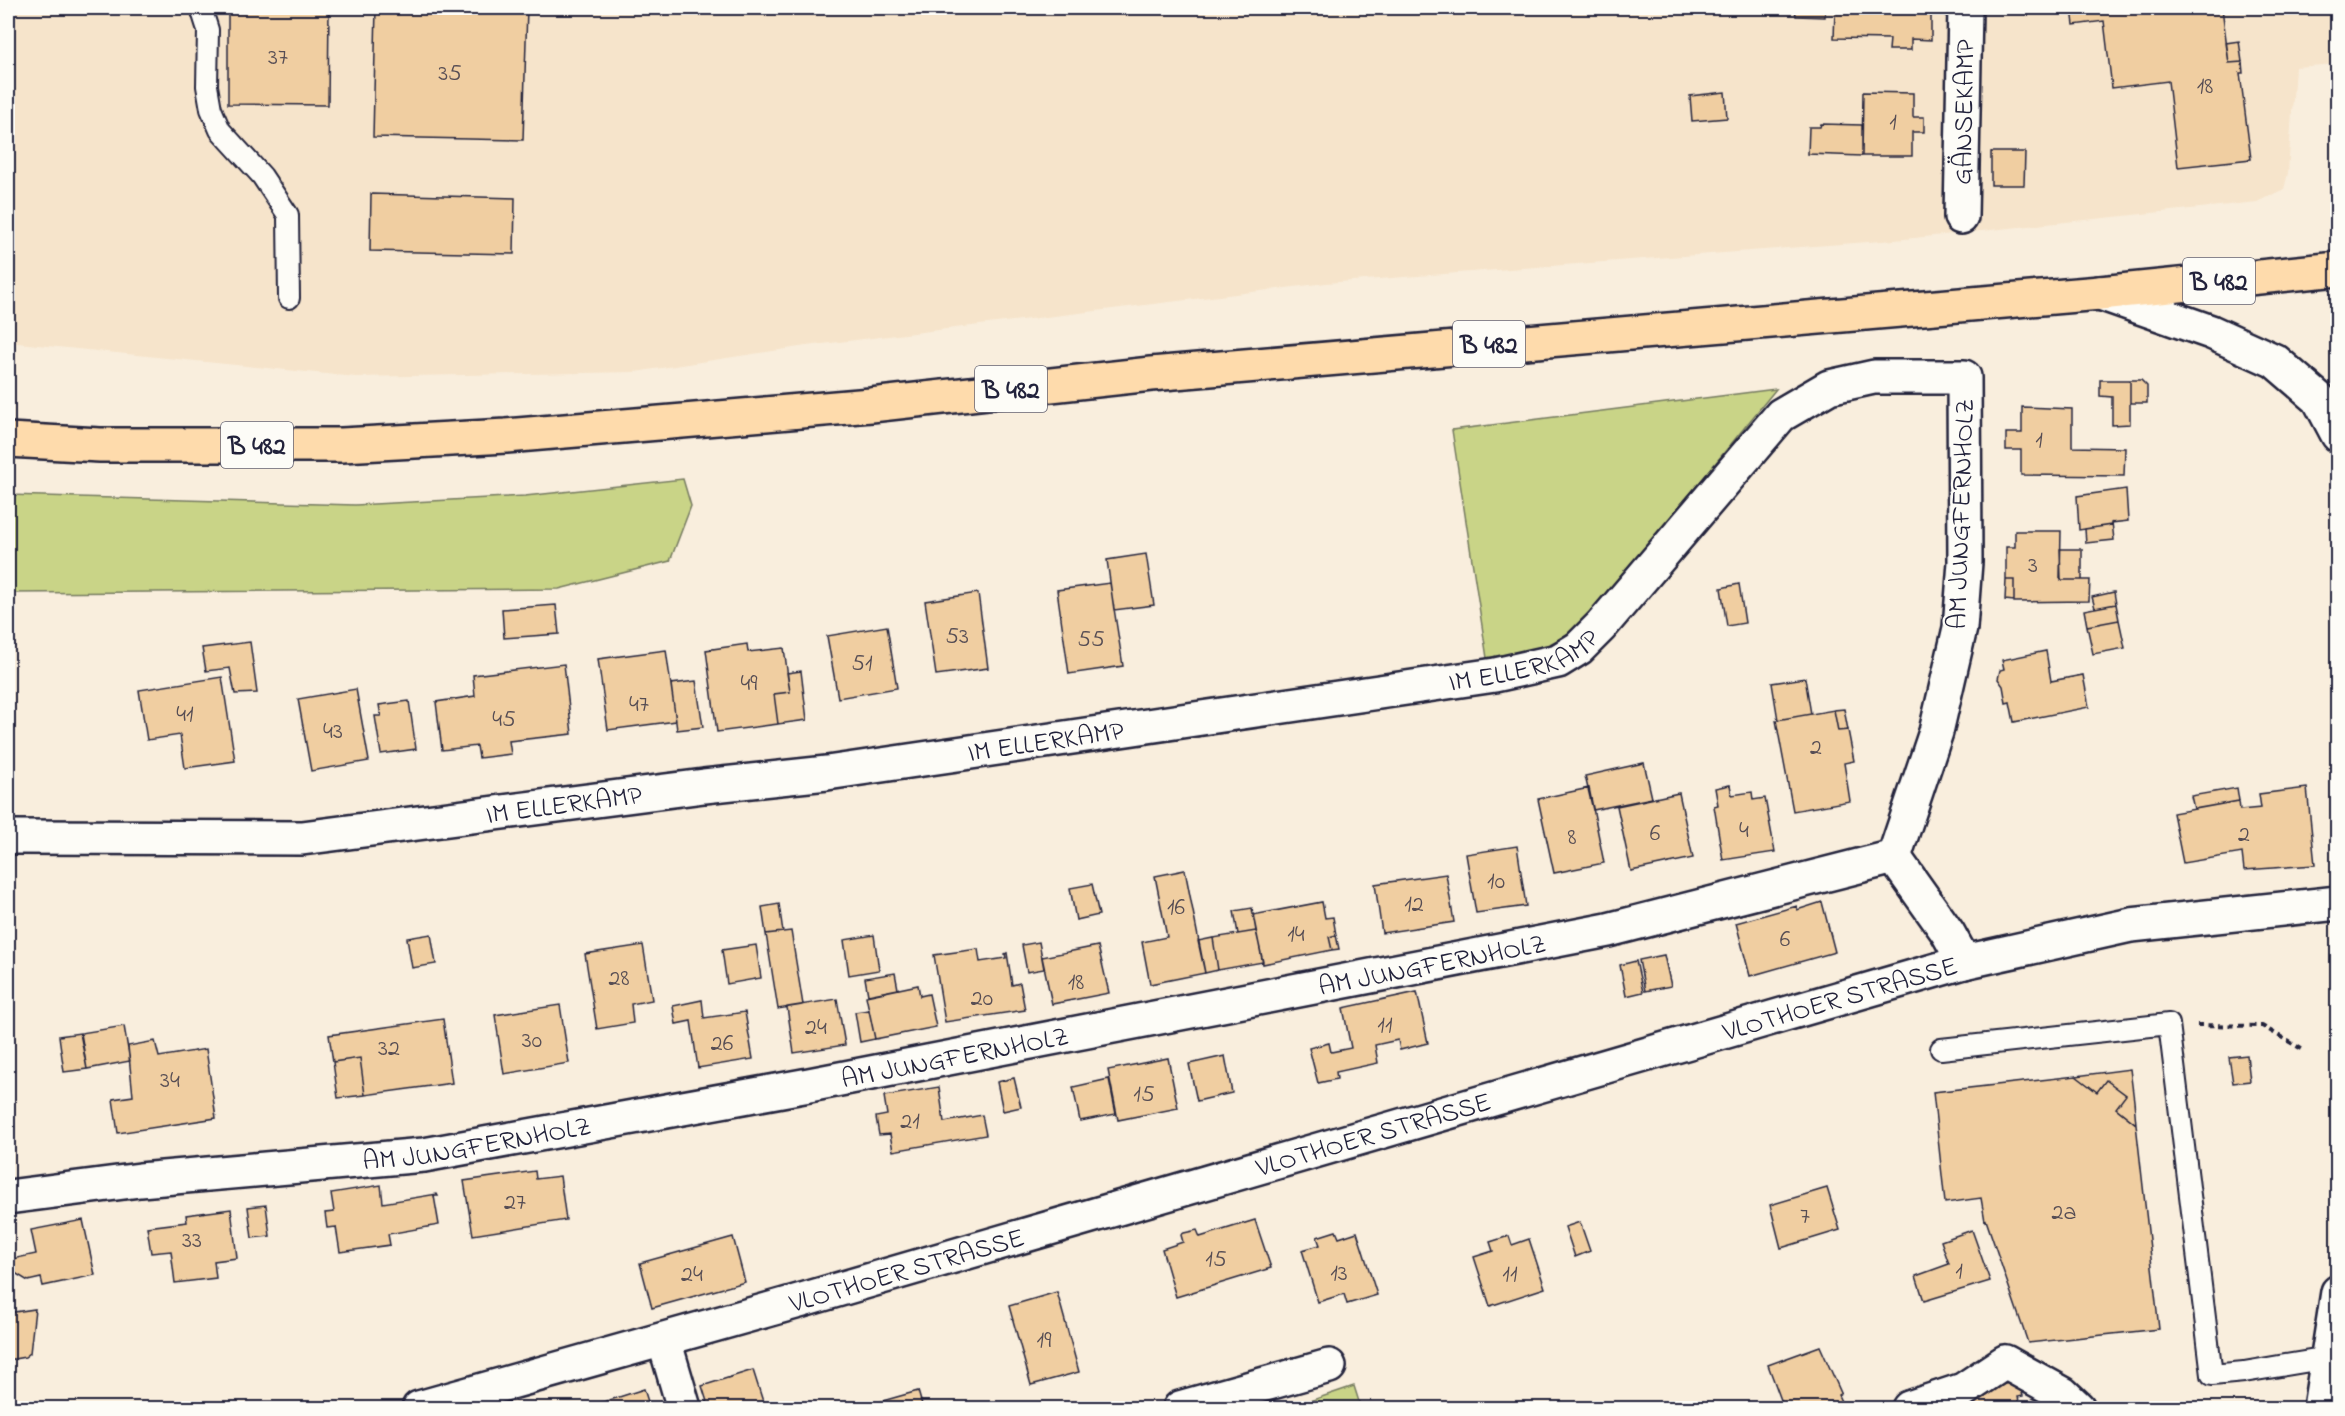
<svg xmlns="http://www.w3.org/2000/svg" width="2345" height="1416" viewBox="0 0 2345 1416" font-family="'Indie Flower',sans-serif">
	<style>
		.built { fill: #f6e4cb }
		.green { fill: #c9d487; stroke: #767b61; stroke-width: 1.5 }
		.building { fill: #f0cea1; stroke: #22223b; stroke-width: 1.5 }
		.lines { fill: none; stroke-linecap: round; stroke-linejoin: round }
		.service-casing { stroke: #22223b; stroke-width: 24 }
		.minor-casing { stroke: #22223b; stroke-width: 38 }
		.tertiary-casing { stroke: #22223b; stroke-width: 38 }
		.primary-casing { stroke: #22223b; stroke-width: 38 }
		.path { stroke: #22223b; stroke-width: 4; stroke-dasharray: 6 4.5; stroke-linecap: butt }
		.service { stroke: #fdfcf7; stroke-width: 20 }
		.minor { stroke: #fdfcf7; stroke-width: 33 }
		.tertiary { stroke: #fdfcf7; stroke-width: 33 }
		.primary { stroke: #fedbac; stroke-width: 33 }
		.labels { text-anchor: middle; stroke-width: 4.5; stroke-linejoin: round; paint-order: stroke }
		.number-label { font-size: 24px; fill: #564d54 }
		.shield { fill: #fdfcf7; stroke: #646373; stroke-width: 1.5 }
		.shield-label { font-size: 26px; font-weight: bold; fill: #22223b }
		.street-label { font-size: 27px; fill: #22223b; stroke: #fdfcf7 }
	</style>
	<rect width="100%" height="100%" fill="#f9eedd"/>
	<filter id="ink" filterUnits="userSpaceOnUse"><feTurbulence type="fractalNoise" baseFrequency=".0167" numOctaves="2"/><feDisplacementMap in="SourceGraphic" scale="12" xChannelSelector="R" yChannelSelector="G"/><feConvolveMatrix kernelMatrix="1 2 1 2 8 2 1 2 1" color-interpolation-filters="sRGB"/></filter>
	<g filter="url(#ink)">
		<path class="built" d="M8,8h2329v56l-42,3 -7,106 -4,16 -27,13 -362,38 -569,43 -520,63 -171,26 -279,5 -348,-35z"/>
		<path class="green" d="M1776,389l-188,230 -28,20 -19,9 -54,10 -35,-228z
			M683,479l8,27 -21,55 -111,28 -551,4v-98l347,10 170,-9z
			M1354,1386l7,22h-72z"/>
		<path class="building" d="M228,8h101l-1,97 -100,-1z
			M376,8h151l-4,132 -150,-3z
			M1795,8h30v9l-29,-1z
			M1881,8h50v32l-20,-1v11h-22l1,-11 -56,-1 1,-27 46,1z
			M2072,8h150l7,55 13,-1 1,11h-3l11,86 -73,8 -10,-86 -56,7 -8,-67 -30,4z
			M2239,41l3,21 -13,1 -3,-20z
			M1725,92l2,26 -35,3 -2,-25z
			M1863,92l50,1v24h11v15h-12v24h-50z
			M1821,124l41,1v31l-54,-2 1,-27h11z
			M1991,152h34l-1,33h-33z
			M371,194l144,4 -1,56 -144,-3z
			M2100,380h30v44l-18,1v-28l-12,-1z
			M2130,380h11l6,6v17h-17z
			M2022,407l50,2v38l53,1 -1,28 -103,-1v-25h-15v-17h16z
			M2126,489l2,32 -17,2v2l-32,5 -2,-34z
			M2112,522l2,18 -28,3 -1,-14 26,-4z
			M2015,531h46l-1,47 1,2h29l-1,21 -75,1v-22h-8v-33h9z
			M2060,549h22v31h-21z
			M1146,554l8,51 -40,5 -7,-50z
			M2006,580h8v21l-9,-1z
			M1110,583l13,83 -54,8 -12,-84z
			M1739,584l6,39 -18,3 -6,-38z
			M2114,592l2,12 -21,4 -3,-11z
			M978,593l10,75 -52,7 -11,-74z
			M2116,604l3,16 -32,6 -3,-16z
			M556,605l3,29 -55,4 -2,-29z
			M2119,620l6,28 -32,6 -6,-28z
			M887,626l10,62 -59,10 -11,-62z
			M250,642l7,51 -22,1 -5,-26 -24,3 -4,-23z
			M747,644l1,8 36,-4 6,44 -16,2 4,30 -61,8 -11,-82z
			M666,650l10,71 -68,9 -10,-71z
			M2046,651l5,30 32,-6 6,32 -75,15 -4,-20 -4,1 -3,-17 -5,-7 2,-9 4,-1 -2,-9z
			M564,664l8,70 -63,7 2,13 -32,4 -2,-12 -35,4 -6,-48 39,-6 -2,-21z
			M801,671l6,49 -29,4 -4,-30 16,-2 -3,-19z
			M222,677l13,84 -50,7 -5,-33 -33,5 -8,-50z
			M1805,678l6,36 -33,6 -6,-37z
			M696,681l7,46 -26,3 -6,-46z
			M356,689l13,72 -58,10 -13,-72z
			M409,701l7,48 -35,5 -6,-38h6l-2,-11z
			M1844,709l4,21 -10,1 -4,-21z
			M1834,710l4,21 10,-1 6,31 -10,2 6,38 -57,10 -17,-91z
			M1644,763l8,35 -59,12 -8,-34z
			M1730,785l2,10 20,-3 1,8 12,-2 10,54 -52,8 -9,-54 4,-1 -3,-17z
			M1589,788l15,75 -50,10 -16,-74z
			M2237,788l2,13 -45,8 -3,-13z
			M2307,788l8,77 -71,5 -2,-17 -59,10 -10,-50 66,-12 1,9 21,-2 -2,-14z
			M1679,793l14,65 -62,13 -14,-65z
			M1517,846l9,60 -50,7 -10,-59z
			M1185,870l20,103 -55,11 -8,-42 25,-5 -12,-61z
			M1446,874l8,48 -72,11 -7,-49z
			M1092,884l7,31 -23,5 -6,-32z
			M1322,902l3,16 8,-1 3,18 -7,2 3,13 -69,14 -10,-49z
			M1822,902l13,50 -85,24 -14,-53 61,-17v4z
			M779,904l4,28 -17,2 -4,-27z
			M1252,908l4,23 -18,3 -4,-23z
			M791,931l12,74 -25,4 -12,-75z
			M1256,931l7,31 -45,8 -5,-32z
			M431,934l5,30 -24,4 -5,-30z
			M874,935l5,35 -30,5 -5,-35z
			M1336,935l3,14 -7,1 -3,-13z
			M1213,938l5,32 -13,3 -7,-32z
			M1039,942l5,27 -17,3 -5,-27z
			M643,945l9,55 -21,4 2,19 -36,6 -12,-75z
			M756,945l5,33 -34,6 -5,-34z
			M1098,946l11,47 -57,11 -10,-47z
			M978,949l2,13 26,-4 -1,-4 2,-1 5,32 8,-2 5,27 -80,12 -11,-67z
			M1664,955l7,31 -26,5 -6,-31z
			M1636,961l7,31 -17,4 -6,-31z
			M895,973l3,16 -30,6 -3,-17z
			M918,985l2,11 9,-2 7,33 -61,12 -9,-43z
			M1417,992l11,51 -28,7 -2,-10 -23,5 3,18 -42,9 1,7 -19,4 -9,-35 20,-5 2,9 20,-4 -8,-40z
			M837,999l8,46 -51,8 -7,-46z
			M702,1000l2,18 41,-6 8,47 -55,9 -7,-47 -15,3 -3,-18z
			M560,1005l9,58 -65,11 -9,-59z
			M869,1010l6,29 -15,3 -5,-30z
			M443,1019l9,64 -87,12 -5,-37 -27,4 -4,-27z
			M124,1026l6,35 -43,8 -6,-36z
			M80,1033l7,36 -23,3 -5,-36z
			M155,1041l4,16 47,-8 10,69 -98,15 -5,-34 20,-3 -5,-50z
			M2247,1055l3,26 -17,2 -4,-26z
			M1225,1056l7,37 -35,8 -8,-37z
			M360,1058l5,37 -27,3 -5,-36z
			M1168,1058l10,50 -60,12 -10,-50z
			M2130,1069l4,32 2,23 -20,-16 10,-13 -20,-15 -9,12 -21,-16z
			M2076,1076l21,16 9,-12 20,15 -10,13 20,16 23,205 -131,14 -42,-123 -1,1 -4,-23 -36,5 -12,-111z
			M1014,1078l7,29 -18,4 -6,-29z
			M1109,1079l7,35 -36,7 -7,-34z
			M939,1087l5,35 38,-7 4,20 -93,16 -3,-17 -11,1 -3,-18 11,-2 -3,-19z
			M535,1171l1,8 24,-3 6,44 -93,15 -9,-54z
			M381,1185l2,18 54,-9 1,2h-4l5,29 -51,9 2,11 -50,7 -4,-25 -9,1 -2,-15 9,-1 -3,-19z
			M1827,1188l13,42 -59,18 -11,-43z
			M266,1205l4,31 -18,2 -4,-31z
			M231,1209l6,49 -23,3 2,17 -41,5 -4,-32 -20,2 -4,-26 40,-5 -1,-7z
			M83,1220l12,55 -52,11 -2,-8 -13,3 -13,-8 -3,-14 24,-5 -5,-24z
			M1255,1220l16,48 -95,29 -14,-48 21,-7 -2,-7 3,-2 13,-3 3,7z
			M1580,1222l10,29 -15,6 -10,-30z
			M1972,1230l18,51 -66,20 -8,-25 33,-12 -8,-23z
			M1336,1231l3,7 18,-6 20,63 -30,9 -3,-10 -26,8 -16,-52 18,-5 -3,-8z
			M1509,1236l3,9 17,-6 16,49 -55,18 -16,-49 19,-6 -3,-9z
			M733,1237l12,45 -93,26 -12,-45z
			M1057,1292l22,80 -48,13 -22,-79z
			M35,1309l-5,44 -5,4 -17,3v-47z
			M1820,1346l21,47 -3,2 6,13h-60l-16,-43z
			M753,1370l12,38h-56l-7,-22z
			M2018,1380l5,16 -5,1 3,11h-86l2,-4z
			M644,1389l6,19h-65l56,-18z
			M918,1391l5,17h-65z"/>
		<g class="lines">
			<defs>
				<path id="service" d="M201,8l7,22 -1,56 4,23 9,21 42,46 26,39 1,83
					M1941,1049l228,-25 43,351 32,-3 84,-14"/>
				<g id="minor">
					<path id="s1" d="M1961,217l4,-209"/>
					<path id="s2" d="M8,837l294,1 402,-52 123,-13 668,-98 63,-14 21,-13 22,-22 180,-211 48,-28 45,-10h90l1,185 -5,66 -24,104 -42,125"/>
					<path d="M1894,857l54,76 16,29"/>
					<path id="s3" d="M8,1197l132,-17 284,-25 385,-70 799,-155 286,-73"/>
					<path d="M664,1340l20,68"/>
					<path d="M1180,1408l149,-42"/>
					<path d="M1909,1408l54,-18 42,-28 58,32 15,14"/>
				</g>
				<g id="tertiary">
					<path d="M2100,293l111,39 64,29 44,38 19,36"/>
					<path id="s4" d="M419,1408l380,-107 1165,-339 167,-37 207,-22"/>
					<path d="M2320,1408l18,-116"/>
				</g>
				<path id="primary" d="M8,440l92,5h242l164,-9 365,-31 280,-31 949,-81 238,-24"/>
			</defs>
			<use href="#service" class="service-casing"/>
			<use href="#minor" class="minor-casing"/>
			<use href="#tertiary" class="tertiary-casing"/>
			<use href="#primary" class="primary-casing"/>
			<path class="path" d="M2197,1025l65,1 43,25"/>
			<use href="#service" class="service"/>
			<use href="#minor" class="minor"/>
			<use href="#tertiary" class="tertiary"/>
			<use href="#primary" class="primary"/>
		</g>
	</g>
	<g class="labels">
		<g class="number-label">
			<text x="278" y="64">37</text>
			<text x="450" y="80">35</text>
			<text x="2205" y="93">18</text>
			<text x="1893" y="129">1</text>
			<text x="2039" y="447">1</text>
			<text x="2033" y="572">3</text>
			<text x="957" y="643">53</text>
			<text x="1091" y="646">55</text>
			<text x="862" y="670">51</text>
			<text x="749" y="690">49</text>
			<text x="639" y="711">47</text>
			<text x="185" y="721">41</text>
			<text x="504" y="726">45</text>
			<text x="333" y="738">43</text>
			<text x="1816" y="754">2</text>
			<text x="1744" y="837">4</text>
			<text x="1655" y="840">6</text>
			<text x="2244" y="841">2</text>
			<text x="1572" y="844">8</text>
			<text x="1496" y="888">10</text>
			<text x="1414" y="911">12</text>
			<text x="1176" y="914">16</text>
			<text x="1296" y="941">14</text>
			<text x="1785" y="946">6</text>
			<text x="619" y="985">28</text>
			<text x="1076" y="989">18</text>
			<text x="982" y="1005">20</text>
			<text x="1385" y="1032">11</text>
			<text x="816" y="1034">24</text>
			<text x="532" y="1047">30</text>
			<text x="722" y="1050">26</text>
			<text x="389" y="1055">32</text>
			<text x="170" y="1087">34</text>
			<text x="1144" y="1101">15</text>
			<text x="910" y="1128">21</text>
			<text x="515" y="1209">27</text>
			<text x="2064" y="1219">2a</text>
			<text x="1805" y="1223">7</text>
			<text x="192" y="1247">33</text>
			<text x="1216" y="1266">15</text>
			<text x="1959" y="1278">1</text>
			<text x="1339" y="1280">13</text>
			<text x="692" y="1281">24</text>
			<text x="1510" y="1281">11</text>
			<text x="1044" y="1347">19</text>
		</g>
		<g class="shield">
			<rect x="2183" y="258" width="72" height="46" rx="4.5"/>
			<rect x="1453" y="321" width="72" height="46" rx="4.5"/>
			<rect x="975" y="366" width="72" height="46" rx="4.5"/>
			<rect x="221" y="422" width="72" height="46" rx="4.5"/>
		</g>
		<g class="shield-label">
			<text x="2219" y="290">B 482</text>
			<text x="1489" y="353">B 482</text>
			<text x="1011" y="398">B 482</text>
			<text x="257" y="454">B 482</text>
		</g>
		<g class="street-label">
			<text dy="9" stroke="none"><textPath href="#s1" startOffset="105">GÄNSEKAMP</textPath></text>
			<text transform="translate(1960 514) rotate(-88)" y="9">AM JUNGFERNHOLZ</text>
			<text dy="9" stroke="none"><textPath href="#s2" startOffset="1530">IM ELLERKAMP</textPath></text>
			<text dy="9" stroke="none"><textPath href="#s2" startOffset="1044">IM ELLERKAMP</textPath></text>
			<text dy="9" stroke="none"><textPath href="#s2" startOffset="558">IM ELLERKAMP</textPath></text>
			<text dy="9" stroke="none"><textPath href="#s3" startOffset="1444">AM JUNGFERNHOLZ</textPath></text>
			<text dy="9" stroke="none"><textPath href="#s4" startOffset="1479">VLOTHOER STRASSE</textPath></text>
			<text dy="9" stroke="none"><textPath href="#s3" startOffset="958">AM JUNGFERNHOLZ</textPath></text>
			<text dy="9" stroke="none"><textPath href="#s4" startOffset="993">VLOTHOER STRASSE</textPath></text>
			<text dy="9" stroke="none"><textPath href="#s3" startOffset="472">AM JUNGFERNHOLZ</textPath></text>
			<text dy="9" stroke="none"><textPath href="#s4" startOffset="507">VLOTHOER STRASSE</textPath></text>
		</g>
	</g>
	<rect width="2345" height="1416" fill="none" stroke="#fdfcf7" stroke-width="30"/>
	<rect x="15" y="15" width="2315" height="1386" fill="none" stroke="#22223b" stroke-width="2" filter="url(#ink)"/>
</svg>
